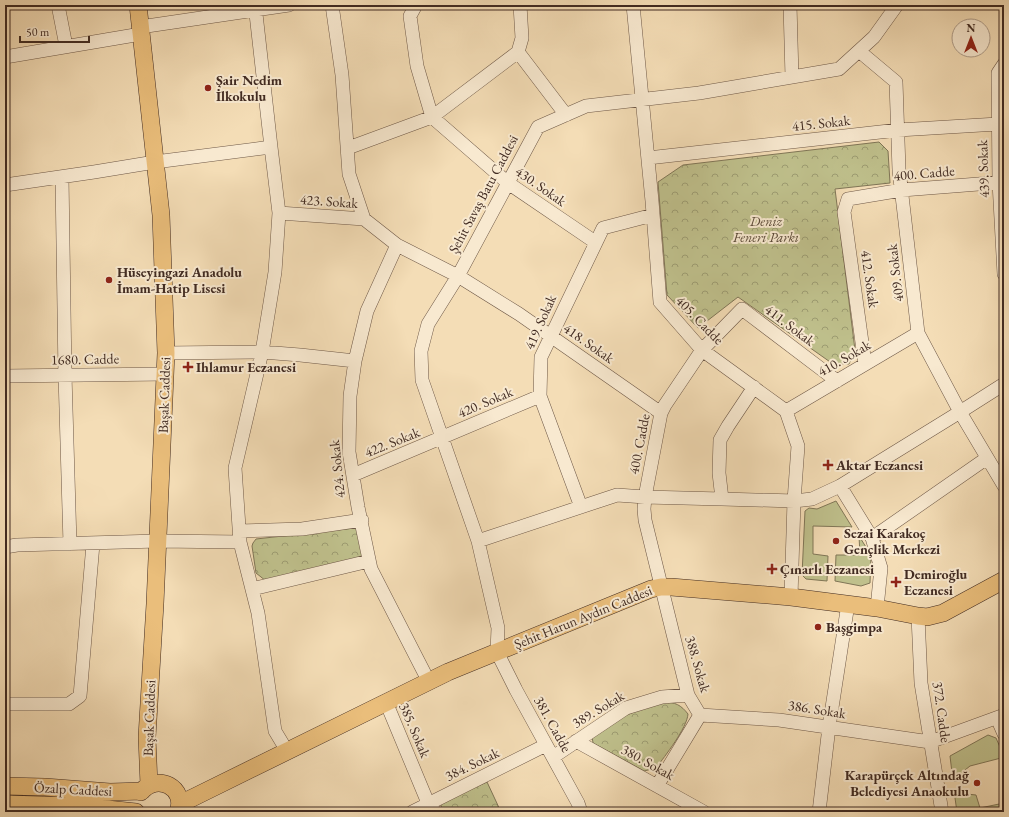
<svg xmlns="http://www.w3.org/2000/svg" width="1009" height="817" viewBox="0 0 1009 817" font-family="'EB Garamond',serif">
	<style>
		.grass { fill: #bfc08c; stroke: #807657 }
		.park { fill: url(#park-crowns); stroke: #807657 }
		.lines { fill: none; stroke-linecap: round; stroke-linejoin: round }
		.minor-casing { stroke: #6e5847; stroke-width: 14 }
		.major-casing { stroke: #412b22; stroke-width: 18 }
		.minor { stroke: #f8e9d0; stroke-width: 13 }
		.major { stroke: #eabe7b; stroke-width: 17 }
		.poi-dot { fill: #8f2418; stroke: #f8e9d0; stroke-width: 1.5 }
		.labels { text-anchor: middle; stroke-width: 4; stroke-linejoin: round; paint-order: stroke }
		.poi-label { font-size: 14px; font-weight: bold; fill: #412b22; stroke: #f8e9d0; text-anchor: start }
		.street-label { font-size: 14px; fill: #412b22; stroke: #f8e9d0 }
		.park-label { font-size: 14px; font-style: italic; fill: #5a4937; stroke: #f8e9d0 }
	</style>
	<defs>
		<pattern id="park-crowns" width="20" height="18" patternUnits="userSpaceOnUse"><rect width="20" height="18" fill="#bfc08c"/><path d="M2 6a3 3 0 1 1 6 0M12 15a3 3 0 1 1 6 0" fill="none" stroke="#9d9c72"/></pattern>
	</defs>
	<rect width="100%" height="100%" fill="#f4ddb6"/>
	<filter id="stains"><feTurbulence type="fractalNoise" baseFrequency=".005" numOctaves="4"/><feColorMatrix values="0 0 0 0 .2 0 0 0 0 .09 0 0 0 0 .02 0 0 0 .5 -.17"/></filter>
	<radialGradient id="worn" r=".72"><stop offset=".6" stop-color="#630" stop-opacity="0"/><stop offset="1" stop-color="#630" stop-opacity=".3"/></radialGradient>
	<path class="grass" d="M836,501l16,26 -39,-1v28l15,2 -1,25 -21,-2 -4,-4 3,-64 4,-3 8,1z
		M859,536l12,19 -1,28 -9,3 -26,-5 1,-26h24z
		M988,735l8,3 8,18v5l-3,-3 -31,8 -5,4 -1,11h-11l-3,-25z
		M967,790v4l9,1 4,13 24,-5v7l-4,2h-43l-3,-21z"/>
	<path class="park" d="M879,142l9,9 2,32 -55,6 20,161 -6,14h-16l-95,-67 -40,31 -31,-33 -9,-113 25,-17z
		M355,528l3,1 6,25 -6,4 -92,23 -10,-8 -4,-27 1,-3 3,-4z
		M664,702c11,0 17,3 24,12 -1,14 -23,42 -32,54l-12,3 -51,-28 -1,-7c22,-17 45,-27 72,-34z
		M487,782l14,30h-59l-1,-7 3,-4z"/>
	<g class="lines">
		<defs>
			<path id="minor" d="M58,5l8,41
				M332,5l10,70 7,99 15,45
				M416,5l-6,11 7,50 15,51 76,66 87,59
				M633,5l19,196 8,101 42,48 84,61 12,35 -4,55 -3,96
				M790,5l2,72
				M140,27l149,-22
				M859,51l37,31 3,88 19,163 42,79 44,74
				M518,52l48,63
				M5,57l136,-23
				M1004,64l-6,9 1,109 5,92
				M348,148l84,-31 86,-65 4,-14 -2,-33
				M648,158l250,-28 100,-6
				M62,177l3,198 5,169
				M5,185l89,-13 61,-10 116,-15 -16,-142
				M279,213l85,6 33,26 61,31 61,38 142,99
				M397,245l-30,66 -12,50 -5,35 -1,56 9,55 13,62 58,113
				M166,353l96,-1 38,3 55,6
				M865,364l-21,-152 4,-13 54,-9 102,-8
				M5,376l160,-2
				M786,411l132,-78
				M353,475l187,-79
				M840,486l32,52 9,30 -4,40
				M722,499l-3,-26 1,-33 8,-14 26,-39
				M581,507l-41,-111 1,-39 62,-129 50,-13
				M240,531l62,-2 60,-9
				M872,538l115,-80
				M478,541l139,-46 28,2 77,2 72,2 18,-2 28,-13 120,-74 44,-28
				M240,542l-5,-74 27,-116 13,-80 4,-59 -8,-66
				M5,547l12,-2 141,-4 82,1 18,71 17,118 12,20
				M252,589l117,-28
				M918,616l3,67 21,129
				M386,702l42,101 7,9
				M5,704h64l11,-8 13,-152
				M700,715l79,5 151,22 74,-27
				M997,718l7,16
				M576,741l128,71
				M553,757l73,-49 36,-11 26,-2
				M657,786l43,-71 -12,-20 -43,-175 -1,-11 1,-12 16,-84 4,-8 37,-55 40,-41 95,72
				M412,812l134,-67
				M581,812l-3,-9 -62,-113 -19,-38 1,-24 -20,-87 -56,-161 -1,-29 7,-27 30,-48 80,-149 48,-21 113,-13 140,-24 35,-32 23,-32
				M819,812l10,-85 19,-123"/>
			<path id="major" d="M138,5l23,210 5,138 -11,251 -8,133 2,48
				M5,786l40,1 65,5 32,-1
				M141,792c16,-20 46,-4 37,20
				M5,804l72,2 59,6
				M180,804l268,-132 203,-83 10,-2h10l120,10 86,11 41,8 9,1 16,-4 61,-33"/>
		</defs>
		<use href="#minor" class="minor-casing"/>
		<use href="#major" class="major-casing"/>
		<use href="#minor" class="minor"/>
		<use href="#major" class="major"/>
	</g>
	<g class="poi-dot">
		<circle cx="208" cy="88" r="4"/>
		<circle cx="109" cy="280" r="4"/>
		<path d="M186 361h4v4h4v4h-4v4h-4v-4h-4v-4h4z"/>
		<path d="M826 459h4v4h4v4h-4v4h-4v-4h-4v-4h4z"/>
		<circle cx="836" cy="541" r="4"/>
		<path d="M770 563h4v4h4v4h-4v4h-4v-4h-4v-4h4z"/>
		<path d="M894 576h4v4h4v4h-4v4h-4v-4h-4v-4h4z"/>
		<circle cx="818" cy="627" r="4"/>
		<circle cx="977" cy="783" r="4"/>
	</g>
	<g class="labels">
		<g class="poi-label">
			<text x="216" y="85">Şair Nedim<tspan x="216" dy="16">İlkokulu</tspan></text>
			<text x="117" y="277">Hüseyingazi Anadolu<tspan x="117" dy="16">İmam-Hatip Lisesi</tspan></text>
			<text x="196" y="372">Ihlamur Eczanesi</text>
			<text x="836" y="470">Aktar Eczanesi</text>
			<text x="844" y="538">Sezai Karakoç<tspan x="844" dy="16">Gençlik Merkezi</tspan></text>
			<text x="780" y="574">Çınarlı Eczanesi</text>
			<text x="904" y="579">Demiroğlu<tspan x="904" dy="16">Eczanesi</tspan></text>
			<text x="826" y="632">Başgimpa</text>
			<text x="969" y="780" text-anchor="end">Karapürçek Altındağ<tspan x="969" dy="16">Belediyesi Anaokulu</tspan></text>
		</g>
		<g class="street-label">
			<text transform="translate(821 123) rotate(-6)" y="5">415. Sokak</text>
			<text transform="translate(983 169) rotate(-92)" y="5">439. Sokak</text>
			<text transform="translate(924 173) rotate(-5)" y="5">400. Cadde</text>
			<text transform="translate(541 186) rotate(35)" y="5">430. Sokak</text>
			<text transform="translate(483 194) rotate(-62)" y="5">Şehit Savaş Batu Caddesi</text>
			<text transform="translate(329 201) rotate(4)" y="5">423. Sokak</text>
			<text transform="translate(895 273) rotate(-97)" y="5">409. Sokak</text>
			<text transform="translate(870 279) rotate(82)" y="5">412. Sokak</text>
			<text transform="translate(700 320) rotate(46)" y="5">405. Cadde</text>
			<text transform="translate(540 322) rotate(-66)" y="5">419. Sokak</text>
			<text transform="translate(790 325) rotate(37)" y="5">411. Sokak</text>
			<text transform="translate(589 343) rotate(35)" y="5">418. Sokak</text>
			<text transform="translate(844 358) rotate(-30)" y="5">410. Sokak</text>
			<text transform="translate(85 359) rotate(-1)" y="5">1680. Cadde</text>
			<text transform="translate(164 395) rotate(-88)" y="5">Başak Caddesi</text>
			<text transform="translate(485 402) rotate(-23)" y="5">420. Sokak</text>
			<text transform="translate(392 442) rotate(-22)" y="5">422. Sokak</text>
			<text transform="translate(639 444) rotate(-79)" y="5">400. Cadde</text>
			<text transform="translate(337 469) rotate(-96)" y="5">424. Sokak</text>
			<text transform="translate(583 617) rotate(-22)" y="5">Şehit Harun Aydın Caddesi</text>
			<text transform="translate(698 664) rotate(74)" y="5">388. Sokak</text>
			<text transform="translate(598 709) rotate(-31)" y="5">389. Sokak</text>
			<text transform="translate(817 709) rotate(9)" y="5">386. Sokak</text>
			<text transform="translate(942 712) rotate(82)" y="5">372. Cadde</text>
			<text transform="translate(149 718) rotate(-88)" y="5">Başak Caddesi</text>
			<text transform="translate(553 724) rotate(61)" y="5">381. Cadde</text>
			<text transform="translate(415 730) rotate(67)" y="5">385. Sokak</text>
			<text transform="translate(648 762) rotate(29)" y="5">380. Sokak</text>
			<text transform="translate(472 764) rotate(-26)" y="5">384. Sokak</text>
			<text transform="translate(73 789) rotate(3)" y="5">Özalp Caddesi</text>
		</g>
		<g class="park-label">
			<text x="766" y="226">Deniz<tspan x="766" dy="16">Feneri Parkı</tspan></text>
		</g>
	</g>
	<rect width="1009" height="817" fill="none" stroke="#f4ddb6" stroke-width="20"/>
	<rect x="6" y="6" width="997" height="805" fill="none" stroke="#412b22" stroke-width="2"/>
	<rect x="10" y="10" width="989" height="797" fill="none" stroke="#412b22"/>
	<g transform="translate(971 38)"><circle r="19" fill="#f8e9d0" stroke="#af9d8a"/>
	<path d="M0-3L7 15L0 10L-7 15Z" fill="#8f2418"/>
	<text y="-6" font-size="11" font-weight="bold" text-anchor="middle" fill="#412b22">N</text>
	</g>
	<path d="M20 36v6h69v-6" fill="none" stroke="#412b22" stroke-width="2"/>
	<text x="26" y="36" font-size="12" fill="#412b22" stroke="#f8e9d0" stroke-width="3" paint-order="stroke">50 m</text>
	<rect width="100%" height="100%" filter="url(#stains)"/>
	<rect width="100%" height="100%" fill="url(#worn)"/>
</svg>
